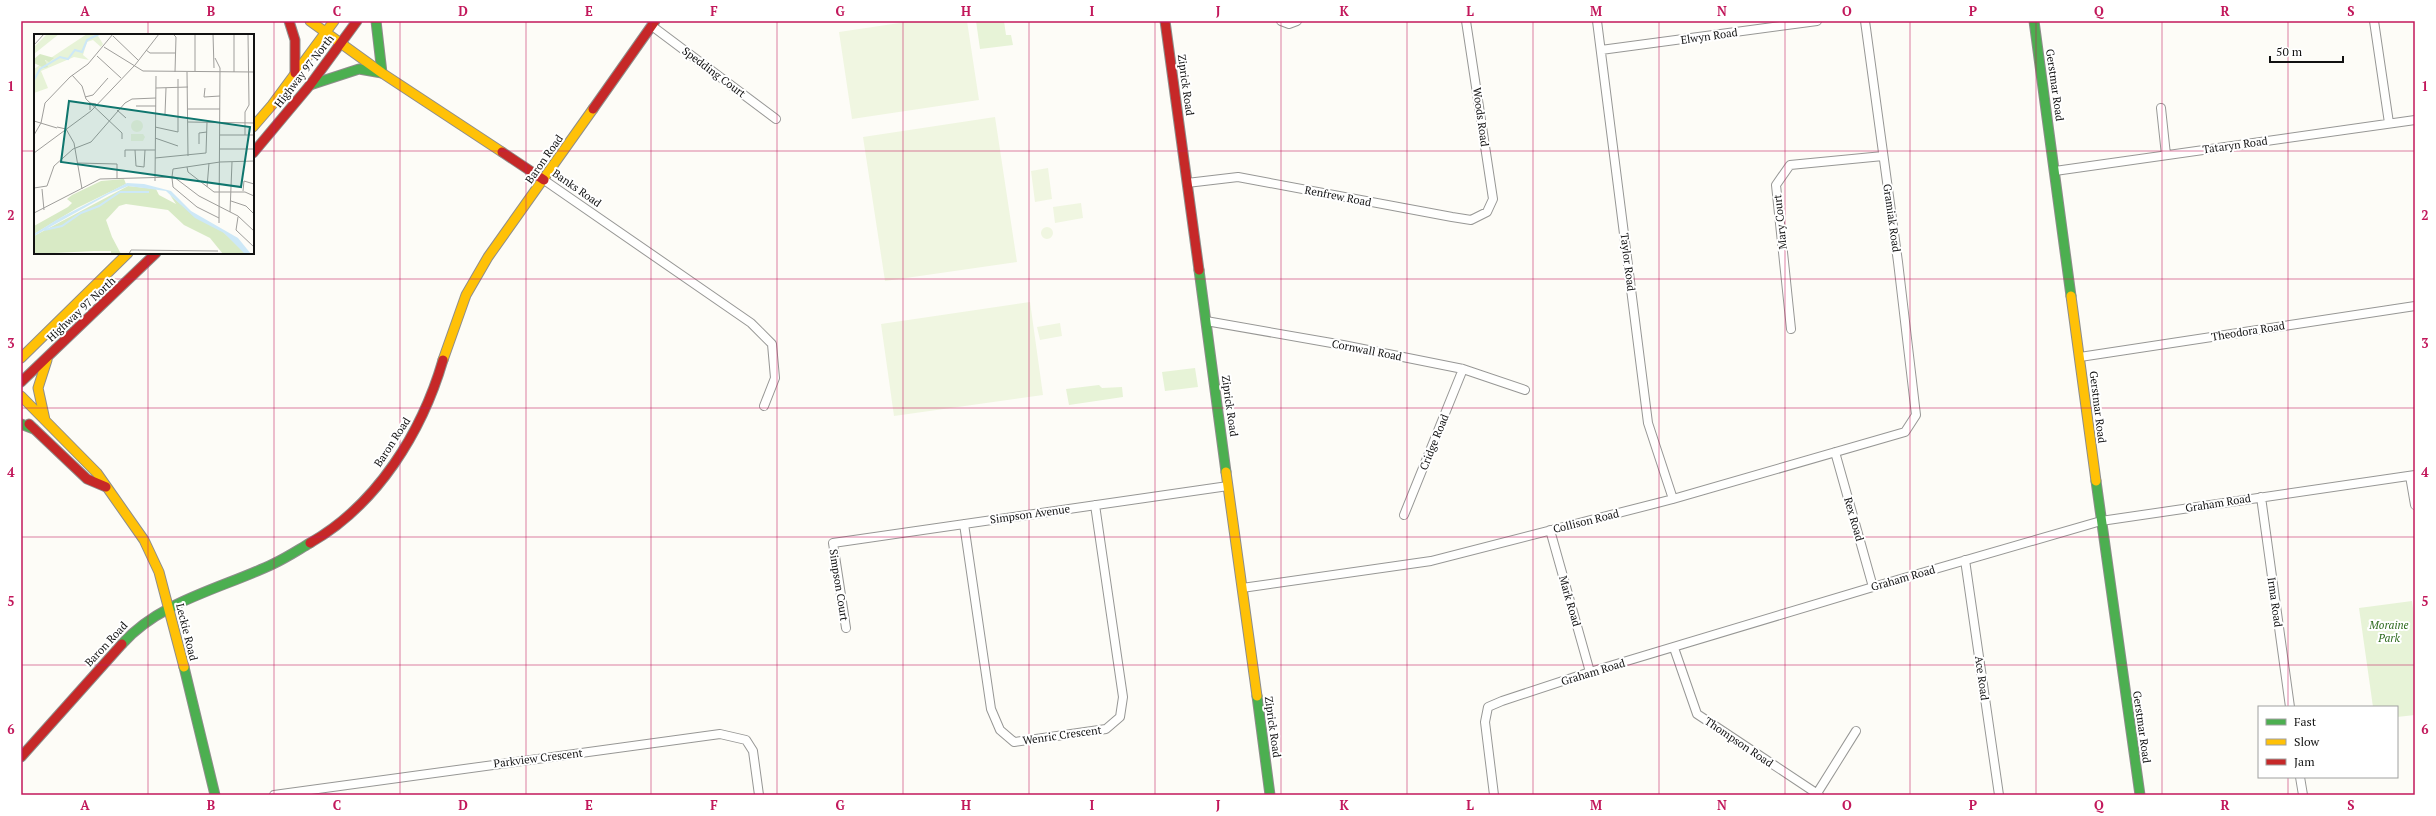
<svg xmlns="http://www.w3.org/2000/svg" width="2436" height="816" viewBox="0 0 2436 816" font-family="'PT Serif',serif">
	<style>
		.green { fill: #e7f3d7 }
		.pitch { fill: #f0f6e1 }
		.lines { fill: none; stroke-linecap: round; stroke-linejoin: round }
		.street-casing { stroke: #979795; stroke-width: 10 }
		.fast-casing { stroke: #8e8d8b; stroke-width: 11 }
		.slow-casing { stroke: #8e8d8b; stroke-width: 11 }
		.jam-casing { stroke: #8e8d8b; stroke-width: 11 }
		.street { stroke: #fffffe; stroke-width: 8 }
		.fast { stroke: #4caf50; stroke-width: 9 }
		.slow { stroke: #ffc107; stroke-width: 9 }
		.jam { stroke: #c62828; stroke-width: 9 }
		.grid { fill: none; stroke: #c2185b; stroke-width: 1; stroke-opacity: 0.55 }
		.labels { text-anchor: middle; stroke-width: 4; stroke-linejoin: round; paint-order: stroke }
		.street-label { font-size: 11px; fill: #111; stroke: #fff }
		.park-label { font-size: 11px; font-style: italic; fill: #2f6b1f; stroke: #fff }
		.inset-river { fill: none; stroke: #cde8f7; stroke-width: 2 }
		.inset-road { fill: none; stroke: #9f9e9b; stroke-width: 1 }
		.view { fill: #0f766e; fill-opacity: 0.15; stroke: #0f766e; stroke-width: 2 }
		.inset-edge { fill: none; stroke: #111; stroke-width: 2 }
		.neatline { fill: none; stroke: #c2185b; stroke-width: 1.5 }
		.grid-label { font-size: 13px; text-anchor: middle; font-weight: bold; fill: #c2185b }
	</style>
	<rect width="100%" height="100%" fill="#fdfcf7"/>
	<path class="green" d="M976,21h28l2,14h5l2,10 -33,4z
		M1195,368l3,19 -33,4 -3,-19z
		M1099,385l3,3 20,-1 1,10 -54,8 -3,-16z
		M2412,601l3,22v92l-18,2v-10h-24l-14,-99z"/>
	<path class="pitch" d="M913,21h54l12,79 -127,19 -13,-87z
		M995,117l22,145 -132,19 -22,-144z
		M1048,168l4,31 -17,3 -4,-31z
		M1081,203l2,15 -28,5 -2,-16z
		M1041 233a6 6 0 1 1 12 0a6 6 0 1 1-12 0Z
		M1030,302l13,93 -149,21 -13,-92z
		M1060,323l2,13 -22,4 -3,-13z"/>
	<g class="lines">
		<defs>
			<path id="street" d="M1281,21l8,3 8,-3
				M1597,21l51,402 25,76
				M2374,21l15,102
				M652,26l124,93
				M1601,50l216,-29
				M2161,108l5,47
				M2055,171l360,-51
				M544,180l207,143 21,21 3,34 -11,28
				M1187,183l51,-6 214,40 19,3 16,-8 6,-13 -27,-178
				M1206,321l137,24 120,24 62,21
				M1791,329l-15,-144 14,-20 93,-9
				M2080,357l335,-51
				M1835,452l38,135
				M2410,476l5,29
				M2261,497l29,210
				M1404,515l59,-146
				M964,524l27,185 9,21 14,12 92,-13 14,-12 3,-20 -28,-192
				M1550,530l40,142
				M1965,560l34,235
				M1242,588l189,-27 242,-62 232,-67 11,-17 -18,-153 -33,-241
				M846,628l-13,-85 395,-57
				M1674,648l23,66 122,81
				M2300,777l3,18
				M274,795l446,-61 26,6 7,11 6,44
				M1494,795l-9,-73 3,-15 14,-6 88,-29 283,-85 228,-66 314,-46
				M1816,795l40,-64"/>
			<path id="fast" d="M2034,21l37,275
				M310,85l49,-16 23,4 -6,-52
				M1199,270l27,202
				M21,424l13,5
				M2096,481l44,314
				M122,644c38,-43 101,-56 151,-80 13,-6 25,-14 37,-21
				M184,667l31,128
				M1257,696l13,99"/>
			<path id="slow" d="M310,21l72,52 120,79
				M253,127l19,-22 62,-84
				M2071,296l25,185
				M21,358l107,-105
				M443,360l23,-65 22,-38 105,-148
				M21,396l76,77 47,67 15,32 25,95
				M45,420l-7,-32 9,-28
				M1226,472l31,224"/>
			<path id="jam" d="M289,21l6,19v33
				M1165,21l34,249
				M593,109l62,-88
				M502,152l42,28
				M253,153l57,-68 47,-64
				M21,382l135,-129
				M29,424l58,55 19,8
				M310,543c67,-38 112,-111 133,-183
				M21,757l101,-113"/>
		</defs>
		<use href="#street" class="street-casing"/>
		<use href="#fast" class="fast-casing"/>
		<use href="#slow" class="slow-casing"/>
		<use href="#jam" class="jam-casing"/>
		<use href="#street" class="street"/>
		<use href="#fast" class="fast"/>
		<use href="#slow" class="slow"/>
		<use href="#jam" class="jam"/>
	</g>
	<path class="grid" d="M148,21v14M274,21v774M400,21v774M526,21v774M651,21v774M777,21v774M903,21v774M1029,21v774M1155,21v774M1281,21v774M1407,21v774M1533,21v774M1659,21v774M1785,21v774M1910,21v774M2036,21v774M2162,21v774M2288,21v686M21,151h14M253,151h2162M148,253v542M21,279h2394M21,408h2394M21,537h2394M21,665h2394M2288,777v18"/>
	<g class="labels">
		<g class="street-label">
			<text transform="translate(1709 36) rotate(-8)" y="4">Elwyn Road</text>
			<text transform="translate(304 71) rotate(-52)" y="4">Highway 97 North</text>
			<text transform="translate(714 72) rotate(37)" y="4">Spedding Court</text>
			<text transform="translate(1186 85) rotate(82)" y="4">Ziprick Road</text>
			<text transform="translate(2055 85) rotate(82)" y="4">Gerstmar Road</text>
			<text transform="translate(1481 117) rotate(82)" y="4">Woods Road</text>
			<text transform="translate(2235 145) rotate(-8)" y="4">Tataryn Road</text>
			<text transform="translate(544 159) rotate(-55)" y="4">Baron Road</text>
			<text transform="translate(577 188) rotate(35)" y="4">Banks Road</text>
			<text transform="translate(1338 196) rotate(11)" y="4">Renfrew Road</text>
			<text transform="translate(1892 218) rotate(82)" y="4">Gramiak Road</text>
			<text transform="translate(1780 222) rotate(-96)" y="4">Mary Court</text>
			<text transform="translate(1628 262) rotate(83)" y="4">Taylor Road</text>
			<text transform="translate(81 309) rotate(-43)" y="4">Highway 97 North</text>
			<text transform="translate(2248 331) rotate(-9)" y="4">Theodora Road</text>
			<text transform="translate(1367 350) rotate(11)" y="4">Cornwall Road</text>
			<text transform="translate(1230 406) rotate(82)" y="4">Ziprick Road</text>
			<text transform="translate(2098 407) rotate(83)" y="4">Gerstmar Road</text>
			<text transform="translate(392 442) rotate(-57)" y="4">Baron Road</text>
			<text transform="translate(1434 442) rotate(-68)" y="4">Cridge Road</text>
			<text transform="translate(2218 503) rotate(-9)" y="4">Graham Road</text>
			<text transform="translate(1030 514) rotate(-8)" y="4">Simpson Avenue</text>
			<text transform="translate(1854 519) rotate(74)" y="4">Rex Road</text>
			<text transform="translate(1586 521) rotate(-14)" y="4">Collison Road</text>
			<text transform="translate(1903 578) rotate(-16)" y="4">Graham Road</text>
			<text transform="translate(839 585) rotate(81)" y="4">Simpson Court</text>
			<text transform="translate(1570 601) rotate(74)" y="4">Mark Road</text>
			<text transform="translate(2275 602) rotate(82)" y="4">Irma Road</text>
			<text transform="translate(187 632) rotate(76)" y="4">Leckie Road</text>
			<text transform="translate(106 644) rotate(-47)" y="4">Baron Road</text>
			<text transform="translate(1593 672) rotate(-17)" y="4">Graham Road</text>
			<text transform="translate(1982 678) rotate(82)" y="4">Ace Road</text>
			<text transform="translate(1273 727) rotate(82)" y="4">Ziprick Road</text>
			<text transform="translate(2142 727) rotate(82)" y="4">Gerstmar Road</text>
			<text transform="translate(1062 735) rotate(-8)" y="4">Wenric Crescent</text>
			<text transform="translate(1739 742) rotate(34)" y="4">Thompson Road</text>
			<text transform="translate(538 758) rotate(-7)" y="4">Parkview Crescent</text>
		</g>
		<g class="park-label">
			<text x="2389" y="629">Moraine<tspan x="2389" dy="13">Park</tspan></text>
		</g>
	</g>
	<g transform="translate(34 34)">
		<rect width="220" height="220" fill="#fdfcf7"/>
		<path d="M13,0h12l-25,20v-7zM53,0l11,2 5,8 -2,3 -8,-7 -6,2 -4,13 6,5 -15,-3 -33,14 7,17 -14,5v-24z" fill="#e7f3d7"/>
		<path d="M6,20l14,4 -5,4 -4,-2 3,7 -4,1 -10,-5v-4zM90,145l2,5 -49,24 -43,26v-8l34,-19 4,-4 -5,-4 5,-4 29,-14zM94,152l28,3 3,6 17,9 -6,-9 26,22 24,12 27,25h-24l-13,-16 -26,-13 -16,-15 -42,-6 -7,2 -13,14 6,17 9,17h-10v-3h-17l2,3 -2,-3 -60,3v-18z" fill="#d8eac5"/>
		<path d="M97 92a6 6 0 1 1 12 0a6 6 0 1 1-12 0ZM97,100h12l2,3 -2,4h-12z" fill="#f0f6e1"/>
		<path d="M93,149l17,1 27,7 20,20 47,27 13,16h-6l-21,-21 -29,-15 -29,-27 -38,-5 -19,8 -75,42v-2l24,-15z" fill="#cde8f7"/>
		<path class="inset-river" d="M0,46l6,-11 20,-12 8,2 7,-9 7,2 5,-12 12,-6M10,196l18,-4 19,-13 18,-7 21,-14h29"/>
		<path class="inset-road" d="M139,0l3,3 -1,35M179,0l1,34M196,0h24M200,0v38M79,2l25,24M0,11l10,-11M70,13l39,24 111,1M112,16l4,3h26M63,22l24,22M181,24l5,10 -1,155M161,37v-37M153,38l1,84M38,41l10,11 4,13 36,34v6M122,54l32,-1M171,54l-1,9 16,-1M51,63l8,-2 15,-17M102,72h20M154,75h32M56,76v-7l6,1M83,76l9,8M131,80l1,-26M0,87l23,7M154,88l66,1M23,93l9,2 8,14 8,46M121,93l23,5v-53M0,101l7,-12 4,-20 25,-26 18,-13 25,-30M186,101h34M211,101v-23l4,-7 -1,-71M121,104l23,8M165,110v-11l8,-1M186,115h34M101,116l1,16 8,1 1,-17M0,119l57,-42 44,-46 24,-31M91,123v-7h30M121,124l51,-5 1,-31M43,129l40,1v14M153,133l1,5 26,20h31l9,4M138,143l1,-8 47,-7 34,-1M138,144l1,9 24,20 22,11M121,147l1,-105M173,153l2,-24M0,154l13,-2 7,-20 19,-17 18,-7 34,-39 7,-4 24,-1M8,155l2,21M209,157l1,-10 10,3M197,167l15,5 8,8M196,178l2,-50M0,179l66,-34 74,-2 25,19 39,20 16,15M204,183l-2,13 18,17M95,220l2,-4 87,1"/>
		<path class="view" d="M35,67l181,26 -9,60 -180,-25z"/>
		<rect width="220" height="220" class="inset-edge"/>
	</g>
	<rect width="2436" height="816" fill="none" stroke="#ffffff" stroke-width="44"/>
	<rect x="2258" y="706" width="140" height="72" fill="#ffffff" stroke="#a0a0a0"/>
	<rect x="2266" y="719" width="20" height="6" fill="#4caf50" stroke="#a0a0a0"/>
	<text x="2294" y="726" font-size="12" fill="#111111">Fast</text>
	<rect x="2266" y="739" width="20" height="6" fill="#ffc107" stroke="#a0a0a0"/>
	<text x="2294" y="746" font-size="12" fill="#111111">Slow</text>
	<rect x="2266" y="759" width="20" height="6" fill="#c62828" stroke="#a0a0a0"/>
	<text x="2294" y="766" font-size="12" fill="#111111">Jam</text>
	<path d="M2270 56v6h73v-6" fill="none" stroke="#111111" stroke-width="2"/>
	<text x="2276" y="56" font-size="12" fill="#111111" stroke="#ffffff" stroke-width="3" paint-order="stroke">50 m</text>
	<rect x="22" y="22" width="2392" height="772" class="neatline"/>
	<g class="grid-label">
		<text x="85" y="16">A</text>
		<text x="211" y="16">B</text>
		<text x="337" y="16">C</text>
		<text x="463" y="16">D</text>
		<text x="589" y="16">E</text>
		<text x="714" y="16">F</text>
		<text x="840" y="16">G</text>
		<text x="966" y="16">H</text>
		<text x="1092" y="16">I</text>
		<text x="1218" y="16">J</text>
		<text x="1344" y="16">K</text>
		<text x="1470" y="16">L</text>
		<text x="1596" y="16">M</text>
		<text x="1722" y="16">N</text>
		<text x="1847" y="16">O</text>
		<text x="1973" y="16">P</text>
		<text x="2099" y="16">Q</text>
		<text x="2225" y="16">R</text>
		<text x="2351" y="16">S</text>
		<text x="11" y="91">1</text>
		<text x="2425" y="91">1</text>
		<text x="11" y="220">2</text>
		<text x="2425" y="220">2</text>
		<text x="11" y="348">3</text>
		<text x="2425" y="348">3</text>
		<text x="11" y="477">4</text>
		<text x="2425" y="477">4</text>
		<text x="11" y="606">5</text>
		<text x="2425" y="606">5</text>
		<text x="11" y="734">6</text>
		<text x="2425" y="734">6</text>
		<text x="85" y="810">A</text>
		<text x="211" y="810">B</text>
		<text x="337" y="810">C</text>
		<text x="463" y="810">D</text>
		<text x="589" y="810">E</text>
		<text x="714" y="810">F</text>
		<text x="840" y="810">G</text>
		<text x="966" y="810">H</text>
		<text x="1092" y="810">I</text>
		<text x="1218" y="810">J</text>
		<text x="1344" y="810">K</text>
		<text x="1470" y="810">L</text>
		<text x="1596" y="810">M</text>
		<text x="1722" y="810">N</text>
		<text x="1847" y="810">O</text>
		<text x="1973" y="810">P</text>
		<text x="2099" y="810">Q</text>
		<text x="2225" y="810">R</text>
		<text x="2351" y="810">S</text>
	</g>
</svg>
